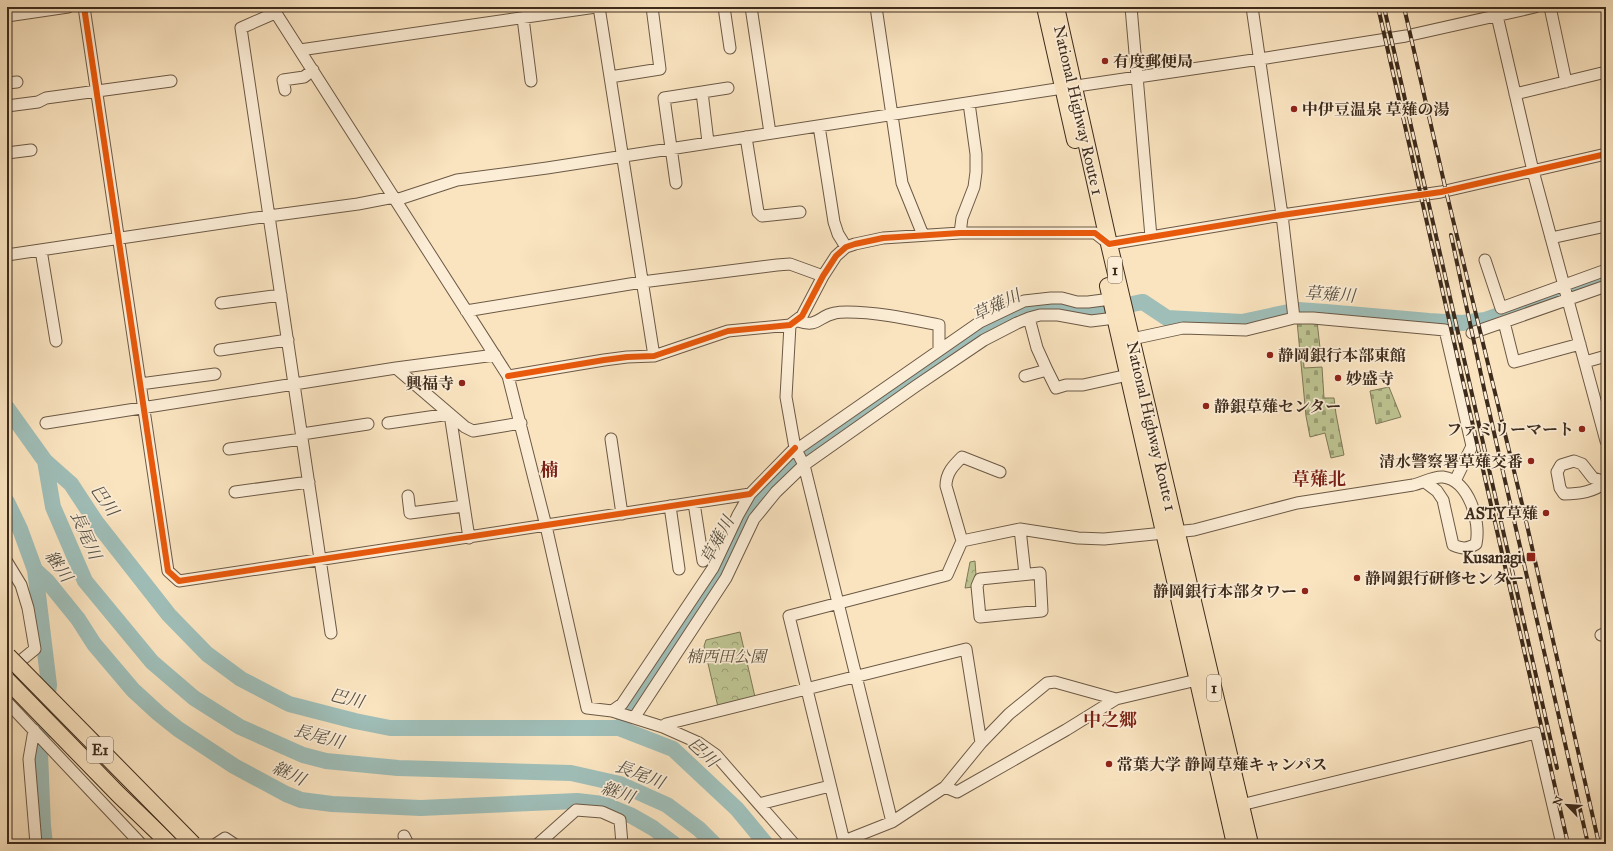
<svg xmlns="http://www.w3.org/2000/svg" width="1613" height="851" viewBox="0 0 1613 851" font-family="'IM FELL Great Primer','Noto Serif JP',serif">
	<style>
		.forest { fill: url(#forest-crowns); stroke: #7e7857 }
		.cemetery { fill: url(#cemetery-stones); stroke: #7e7857 }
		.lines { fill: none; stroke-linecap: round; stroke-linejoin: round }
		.river { stroke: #9fbeb8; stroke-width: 16 }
		.minor-casing { stroke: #6c5945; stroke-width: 13 }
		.highway-casing { stroke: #3d2b1c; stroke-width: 18 }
		.minor { stroke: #fcedd6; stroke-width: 11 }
		.highway { stroke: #fae4c0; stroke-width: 16 }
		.rail-casing { stroke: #3d2b1c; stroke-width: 4 }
		.rail { stroke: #fcedd6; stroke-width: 2.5; stroke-dasharray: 8; stroke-linecap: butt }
		.highway-bridge-casing { stroke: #3d2b1c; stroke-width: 18; stroke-linecap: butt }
		.highway-bridge { stroke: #fae4c0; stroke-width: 16 }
		.cycleway-casing { stroke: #fcedd6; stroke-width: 8 }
		.cycleway { stroke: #e8590c; stroke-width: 6 }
		.poi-dot { fill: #8f2418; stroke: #fcedd6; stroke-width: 1.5 }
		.labels { text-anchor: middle; stroke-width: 3.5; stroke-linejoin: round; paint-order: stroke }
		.shield { fill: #fcedd6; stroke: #766554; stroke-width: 1 }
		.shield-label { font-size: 15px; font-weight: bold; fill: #3d2b1c }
		.poi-label { font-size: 16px; font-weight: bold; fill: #3d2b1c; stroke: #fcedd6; text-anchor: start }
		.street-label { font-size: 16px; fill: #3d2b1c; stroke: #fcedd6 }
		.park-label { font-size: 16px; font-style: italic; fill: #5d513a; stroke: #fcedd6 }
		.water-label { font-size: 17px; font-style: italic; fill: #565043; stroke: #fcedd6 }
		.quarter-label { font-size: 18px; font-weight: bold; fill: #7a1f14; stroke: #fcedd6 }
	</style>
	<defs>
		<pattern id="forest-crowns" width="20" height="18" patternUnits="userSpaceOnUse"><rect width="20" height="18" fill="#bec492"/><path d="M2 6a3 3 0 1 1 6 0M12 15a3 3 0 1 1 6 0" fill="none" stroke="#9c9f76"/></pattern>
		<pattern id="cemetery-stones" width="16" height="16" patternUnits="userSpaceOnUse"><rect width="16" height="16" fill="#bec492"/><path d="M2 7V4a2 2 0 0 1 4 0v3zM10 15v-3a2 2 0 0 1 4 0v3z" fill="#9c9f76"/></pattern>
	</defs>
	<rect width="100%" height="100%" fill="#fae4c0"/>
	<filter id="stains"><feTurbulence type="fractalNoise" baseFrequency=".005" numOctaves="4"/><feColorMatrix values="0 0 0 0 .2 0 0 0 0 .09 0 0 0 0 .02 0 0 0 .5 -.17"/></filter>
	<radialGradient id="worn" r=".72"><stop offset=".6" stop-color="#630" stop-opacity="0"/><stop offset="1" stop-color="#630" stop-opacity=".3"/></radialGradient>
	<path class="forest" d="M975,561l1,14 -3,12 -8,1 5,-26z
		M740,632l15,65 -37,10 -14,-61 2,-6z"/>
	<path class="cemetery" d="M1297,321h20l3,27 -17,2 1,18 18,-1 2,31h10l2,16 8,41 -13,3 -6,-25 -15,4 -4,-21z
		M1389,387l12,30 -25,7 -6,-33z"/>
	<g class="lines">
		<path class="river" d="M7,408l38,53 26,23 25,38 73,93 38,39 34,25 48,25 66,17 35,7h229l54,21 64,60 29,35
			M45,461l8,46 32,74 67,81 42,36 46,29 63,28 23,6 72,7 173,5 49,11 47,21 32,24 15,15
			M7,502l13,27 15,41 13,12 30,37 16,25 39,46 25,23 20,16 56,37 52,28 15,6 31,4 89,4 156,-7 26,3 29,12 21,12 21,16
			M35,570l14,115 -9,68 3,73 2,18
			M619,728l5,-6 17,-37 25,-40 53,-68 39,-76c45,-54 109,-91 167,-131 29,-20 63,-49 98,-60 27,-8 51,3 78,0 14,-1 28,-6 42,-8l24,16 75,4 56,-12 28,2 103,9 33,2 23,-3 121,-43"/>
		<defs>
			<path id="minor" d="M84,7l84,564 11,10 571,-87 45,-46
				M272,7l236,369 38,150 41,182 25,3 51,16 36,16 17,12 78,89
				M599,7l55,349
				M724,7l6,41
				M751,7l19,126
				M876,7l26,176 21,52
				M1131,7l20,230
				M1252,7l30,208 12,103
				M1495,7l38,164 73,270
				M1550,7l16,75
				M275,13l-34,15 90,605
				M7,16l61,-9
				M523,18l8,63
				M300,50l296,-43
				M610,77l50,-8 -8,-62
				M7,83l10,-1
				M285,90l-2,-10 21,-3 9,-7
				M702,92l6,50
				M1515,94l91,-22
				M7,106l31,-4 8,-4 125,-17
				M819,126l15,96 4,12 8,13
				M746,137l12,75 4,4 38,-4
				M7,153l24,-3
				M676,183l-12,-85 64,-10
				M396,200l61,-20 90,-12 516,-80 197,-29 146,-23 129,-29
				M960,233l2,-15 12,-31 2,-15v-18l-7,-51
				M1551,238l55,-12
				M41,250l15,91
				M7,255l262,-39 89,-12 36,-7
				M1485,260l16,48 105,-38
				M221,303l60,-8
				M466,311l176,-29 135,-17 13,-1 33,12
				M1029,318l8,30 10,22
				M798,321c21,7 20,-5 37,-8 4,-1 8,-1 12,-1 31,0 62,7 92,13v25
				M1504,322l10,40 66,-18
				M790,325l-4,72 9,51 9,17 88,357
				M1472,333l134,-47
				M1132,339l51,-11 63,2 48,-12h19l132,12 27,116 -17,35
				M220,350l68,-10
				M1585,362l21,-6
				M396,368l69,59 8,4 48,-8
				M508,376l96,-16 23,-3 27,-1 74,-25 62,-6 12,-9 21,-40 13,-20 10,-9 9,-3 28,-6 77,-5h135l14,11 173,-29 159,-23 165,-38
				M1025,376l22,-6 9,18 10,-3h17l45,-10
				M140,384l75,-10
				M46,423l350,-55 99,-13
				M388,423l62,-9 19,124
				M302,434l66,-10
				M611,439l11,75
				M229,449l73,-10
				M796,450l184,-128 44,-21 27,-3h11l15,4h11l23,-3
				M1574,461l8,3 11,14 13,4c-13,10 -26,12 -42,12l-4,-6 -3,-16 4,-7z
				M235,492l74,-10
				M408,496l2,17 54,-7
				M694,503l9,58
				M670,506l9,63
				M1020,529l5,45
				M962,541l-16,-55c0,-13 7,-20 16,-29l38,15
				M7,562l14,23 7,23 7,41 -28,23
				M1040,573l2,38 -62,6 -3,-31 3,-7z
				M1601,635l5,-2
				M7,702l134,142
				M612,711l10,-7 91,-136 25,-53 12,-21
				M634,718l92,-140 28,-59 22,-27 28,-27 112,-79 68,-46 33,-17 12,-5 11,-3h18l33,6 24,-3
				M663,727l3,-3 300,-75 15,94
				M34,730l-5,29 7,85
				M945,787l12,5 109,-62 50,-31
				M759,804l71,-18
				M1241,805l295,-72 26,111
				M404,836l4,8
				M844,841l-55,-225 158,-41 15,-34 58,-12 58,9 26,1 90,-9 103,-27 116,-18c10,-2 20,-9 30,-8 26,3 38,45 33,67 -9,5 -14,5 -23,1l-10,-45 -6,-9 -12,-9
				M216,844l9,-6 9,6
				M538,844l38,-34 26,2 18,8 2,24
				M840,844l4,-3 48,-19 53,-35 36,-44 28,-29 38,-31 8,-1 61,17 81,-19"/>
			<path id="highway" d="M1045,7l30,133
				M1056,7l53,237 141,600
				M1108,286l127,558
				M7,680l111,114 52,50"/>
		</defs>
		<use href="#minor" class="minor-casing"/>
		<use href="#highway" class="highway-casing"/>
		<use href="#minor" class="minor"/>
		<use href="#highway" class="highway"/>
		<defs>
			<path id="rail" d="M1378,7l190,837
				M1384,7l173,761
				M1404,7l42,184 78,321 75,332
				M1451,235l34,158 103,451"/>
		</defs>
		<use href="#rail" class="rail-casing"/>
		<use href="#rail" class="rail"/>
		<defs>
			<path id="highway-bridge" d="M8,656l185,188"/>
		</defs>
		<use href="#highway-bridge" class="highway-bridge-casing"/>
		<use href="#highway-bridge" class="highway-bridge"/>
		<defs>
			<path id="cycleway" d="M84,7l84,564 11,10 571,-87 45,-46
				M508,376l96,-16 23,-3 27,-1 74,-25 62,-6 12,-9 21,-40 13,-20 10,-9 9,-3 28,-6 77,-5h135l14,11 173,-29 159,-23 165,-38"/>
		</defs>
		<use href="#cycleway" class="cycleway-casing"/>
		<use href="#cycleway" class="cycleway"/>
	</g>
	<g class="poi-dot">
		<circle cx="1105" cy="61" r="4"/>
		<circle cx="1294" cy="109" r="4"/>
		<circle cx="1270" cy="355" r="4"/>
		<circle cx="1338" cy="378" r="4"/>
		<circle cx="462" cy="383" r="4"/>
		<circle cx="1206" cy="406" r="4"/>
		<circle cx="1582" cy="429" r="4"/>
		<circle cx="1531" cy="461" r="4"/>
		<circle cx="1546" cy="513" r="4"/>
		<rect x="1526" y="552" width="10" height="10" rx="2"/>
		<circle cx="1357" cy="578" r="4"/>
		<circle cx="1305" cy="591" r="4"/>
		<circle cx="1109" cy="764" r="4"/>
	</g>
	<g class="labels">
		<g class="shield">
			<rect x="1108" y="257" width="14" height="26" rx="3"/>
			<rect x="1207" y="675" width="14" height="26" rx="3"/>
			<rect x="87" y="737" width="26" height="26" rx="3"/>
		</g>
		<g class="shield-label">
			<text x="1115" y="275">1</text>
			<text x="1214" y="693">1</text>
			<text x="100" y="755">E1</text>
		</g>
		<g class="poi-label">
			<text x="1113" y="67">有度郵便局</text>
			<text x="1302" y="115">中伊豆温泉 草薙の湯</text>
			<text x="1278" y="361">静岡銀行本部東館</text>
			<text x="1346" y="384">妙盛寺</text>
			<text x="454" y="389" text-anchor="end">興福寺</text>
			<text x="1214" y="412">静銀草薙センター</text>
			<text x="1574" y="435" text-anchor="end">ファミリーマート</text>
			<text x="1523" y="467" text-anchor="end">清水警察署草薙交番</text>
			<text x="1538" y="519" text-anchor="end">ASTY草薙</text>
			<text x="1522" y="563" text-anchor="end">Kusanagi</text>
			<text x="1365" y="584">静岡銀行研修センター</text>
			<text x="1297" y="597" text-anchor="end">静岡銀行本部タワー</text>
			<text x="1117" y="770">常葉大学 静岡草薙キャンパス</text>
		</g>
		<g class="street-label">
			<text transform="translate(1079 110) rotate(77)" y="6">National Highway Route 1</text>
			<text transform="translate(1152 426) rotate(77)" y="6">National Highway Route 1</text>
		</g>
		<g class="park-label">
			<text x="726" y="662">楠西田公園</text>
		</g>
		<g class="water-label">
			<text transform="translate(1330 294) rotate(4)" y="6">草薙川</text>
			<text transform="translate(996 305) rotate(-25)" y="6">草薙川</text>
			<text transform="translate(105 500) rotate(55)" y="6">巴川</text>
			<text transform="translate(86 535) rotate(66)" y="6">長尾川</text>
			<text transform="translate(717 540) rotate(-62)" y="6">草薙川</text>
			<text transform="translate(59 566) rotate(56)" y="6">継川</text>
			<text transform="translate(347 698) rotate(14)" y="6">巴川</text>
			<text transform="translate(319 736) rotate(15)" y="6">長尾川</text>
			<text transform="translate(703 752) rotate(43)" y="6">巴川</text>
			<text transform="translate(289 773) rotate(25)" y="6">継川</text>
			<text transform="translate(640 774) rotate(21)" y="6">長尾川</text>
			<text transform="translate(618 792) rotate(19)" y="6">継川</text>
		</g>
		<g class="quarter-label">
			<text x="549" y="476">楠</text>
			<text x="1319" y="485">草薙北</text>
			<text x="1110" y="726">中之郷</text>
		</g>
	</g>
	<rect width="1613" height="851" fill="none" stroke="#fae4c0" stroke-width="24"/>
	<rect x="8" y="8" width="1597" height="835" fill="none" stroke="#3d2b1c" stroke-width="2"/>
	<rect x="12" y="12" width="1589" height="827" fill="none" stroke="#3d2b1c"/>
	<g transform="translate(1567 805) rotate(295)" stroke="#fcedd6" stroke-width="3" paint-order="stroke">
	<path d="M0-3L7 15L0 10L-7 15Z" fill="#3d2b1c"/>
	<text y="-6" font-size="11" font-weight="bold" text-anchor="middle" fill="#3d2b1c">N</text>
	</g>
	<rect width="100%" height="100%" filter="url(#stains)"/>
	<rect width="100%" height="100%" fill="url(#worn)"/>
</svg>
